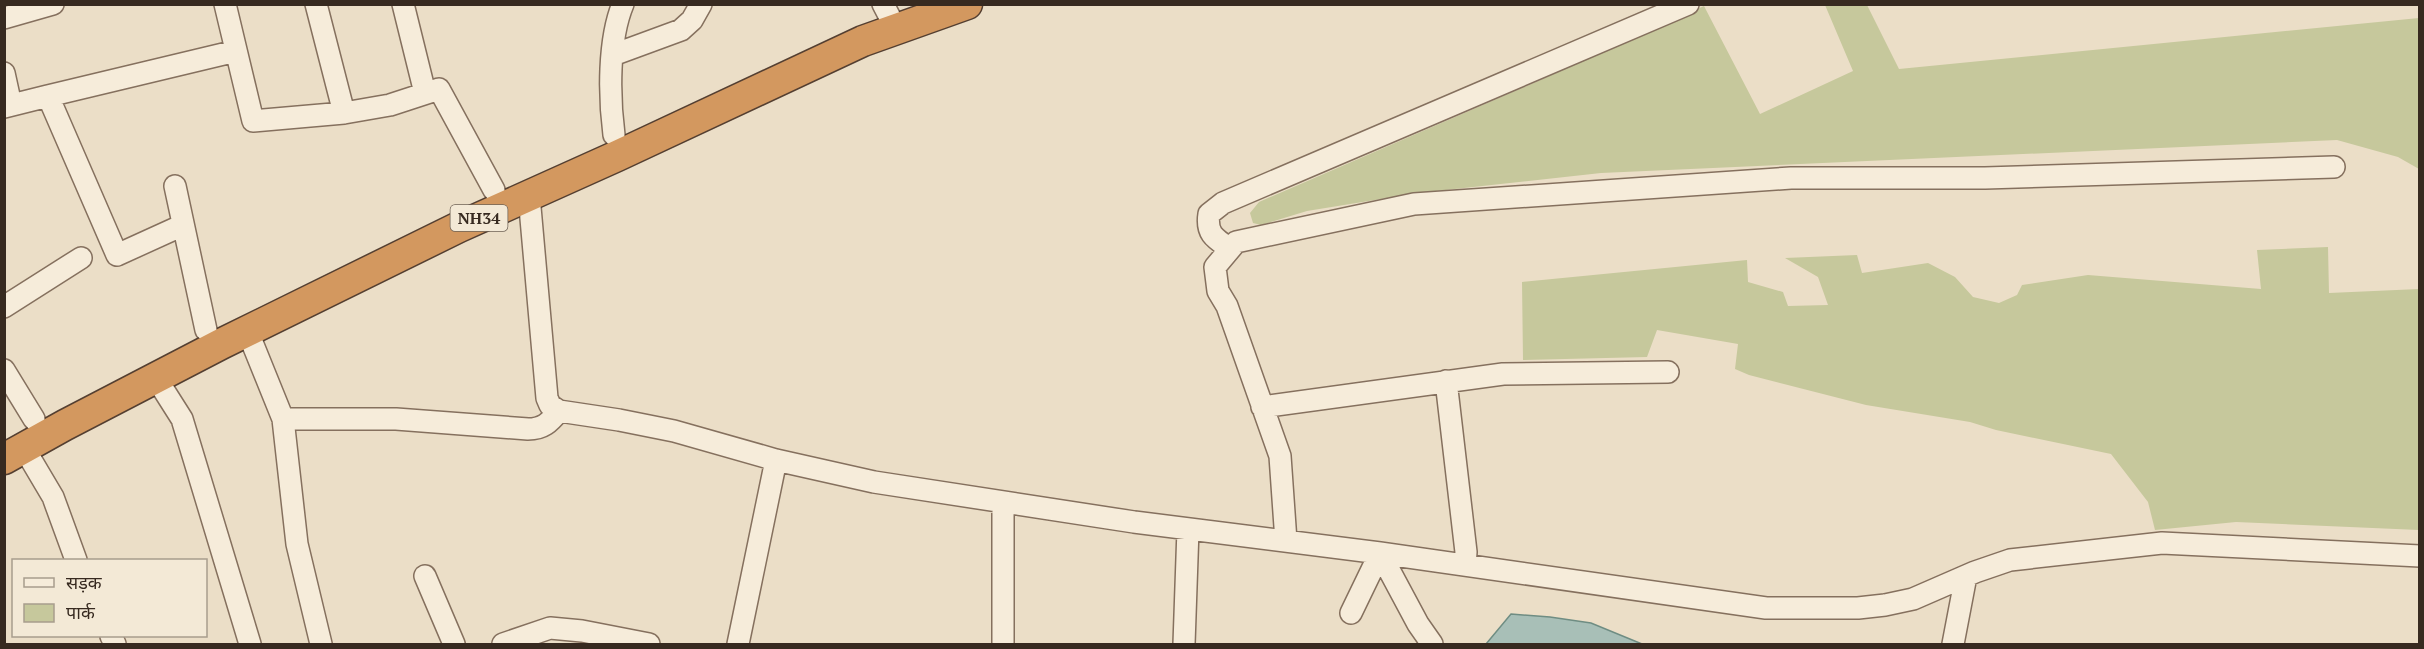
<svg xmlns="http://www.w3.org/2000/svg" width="2424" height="649" viewBox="0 0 2424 649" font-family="'PT Serif','Noto Sans Devanagari',serif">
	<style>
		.green { fill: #c6c89c }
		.water { fill: #a8bfb7; stroke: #6f8d83; stroke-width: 1.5 }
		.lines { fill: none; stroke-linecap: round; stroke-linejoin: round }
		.minor-casing { stroke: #85705e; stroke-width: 24 }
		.highway-casing { stroke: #543f31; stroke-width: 33 }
		.minor { stroke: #f6ecda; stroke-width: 21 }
		.highway { stroke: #d3985f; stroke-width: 30 }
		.labels { text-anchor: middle; stroke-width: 6; stroke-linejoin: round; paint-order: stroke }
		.shield { fill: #f3e9d6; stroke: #6f6357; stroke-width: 1.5 }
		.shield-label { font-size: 16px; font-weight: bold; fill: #372a20 }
	</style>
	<rect width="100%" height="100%" fill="#ebdec7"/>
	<path class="green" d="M1825,5h42l32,64 520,-51v151l-21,-12 -61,-17 -736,33 -183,20 -111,18 -46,14 -8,-2 -3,-10 9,-11 277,-120 168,-76 56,108 93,-43z
		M2328,247l1,46 90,-4v241l-183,-8 -81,8 -7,-28 -37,-48 -115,-24 -26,-8 -104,-17 -117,-30 -14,-6 3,-25 -81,-14 -10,27 -124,3 -1,-78 225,-22 1,22 35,10 5,14 40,-1 -10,-28 -33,-19 72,-3 5,18 66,-10 27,14 18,20 26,6 18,-8 5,-10 66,-10 173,14 -4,-39z"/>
	<path class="water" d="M1511,614l39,3 41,6 51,21h-156z"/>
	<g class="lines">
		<defs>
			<path id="minor" d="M225,4l28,117 91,-8 46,-8 49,-16 55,101
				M316,4l28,109
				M403,4l22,89
				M883,4l13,25
				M4,18l49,-14
				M613,55l68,-25 11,-10 9,-16
				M4,73l7,32
				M48,96l188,-45
				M4,107l44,-11 69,159 66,-30
				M614,135c-5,-38 -6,-95 9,-131
				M175,186l31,144
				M529,196l18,202 3,7 9,6 60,9 55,11 102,29 98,22 260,40 246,31 386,55h92l27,-3 28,-6 62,-27 35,-12 152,-17 258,13
				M1229,248c-15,-10 -23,-15 -20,-34l14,-11 465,-199
				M4,307l77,-49
				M247,330l36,89 14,125 24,100
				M4,370l30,49
				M156,378l26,41 68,225
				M1446,381l20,171 -1,13
				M1262,407l241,-33 165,-2
				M283,419h113l132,10c15,0 21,-6 31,-18
				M24,448l29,49 23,63
				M1286,541l-6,-85 -53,-150 -9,-15 -3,-24 21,-25 178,-38 377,-26h194l349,-11
				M1380,553l38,71 14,20
				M425,576l29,68
				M1351,613l29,-60
				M111,636l4,8
				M503,644l47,-16 32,3 67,13
				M738,644l38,-184
				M1003,644v-142
				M1184,644l4,-115
				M1953,644l13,-68"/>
			<path id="highway" d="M4,459l61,-34 156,-81 238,-117 158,-71 246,-115 104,-37"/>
		</defs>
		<use href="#minor" class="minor-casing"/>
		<use href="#highway" class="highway-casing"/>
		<use href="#minor" class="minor"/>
		<use href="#highway" class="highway"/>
	</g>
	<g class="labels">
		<rect class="shield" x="450.5" y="205" width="57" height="26" rx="4.5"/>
		<g class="shield-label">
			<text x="479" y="224">NH34</text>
		</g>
	</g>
	<rect width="2424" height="649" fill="none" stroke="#372a20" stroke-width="12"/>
	<rect x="12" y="559" width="195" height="78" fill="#f3e9d6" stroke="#a89d8d" stroke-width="1.5"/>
	<rect x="24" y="578" width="30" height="9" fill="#f6ecda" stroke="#a89d8d" stroke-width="1.5"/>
	<text x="66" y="589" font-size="18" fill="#372a20">सड़क</text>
	<rect x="24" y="604" width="30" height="18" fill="#c6c89c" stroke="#a89d8d" stroke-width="1.5"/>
	<text x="66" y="619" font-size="18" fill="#372a20">पार्क</text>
</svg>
